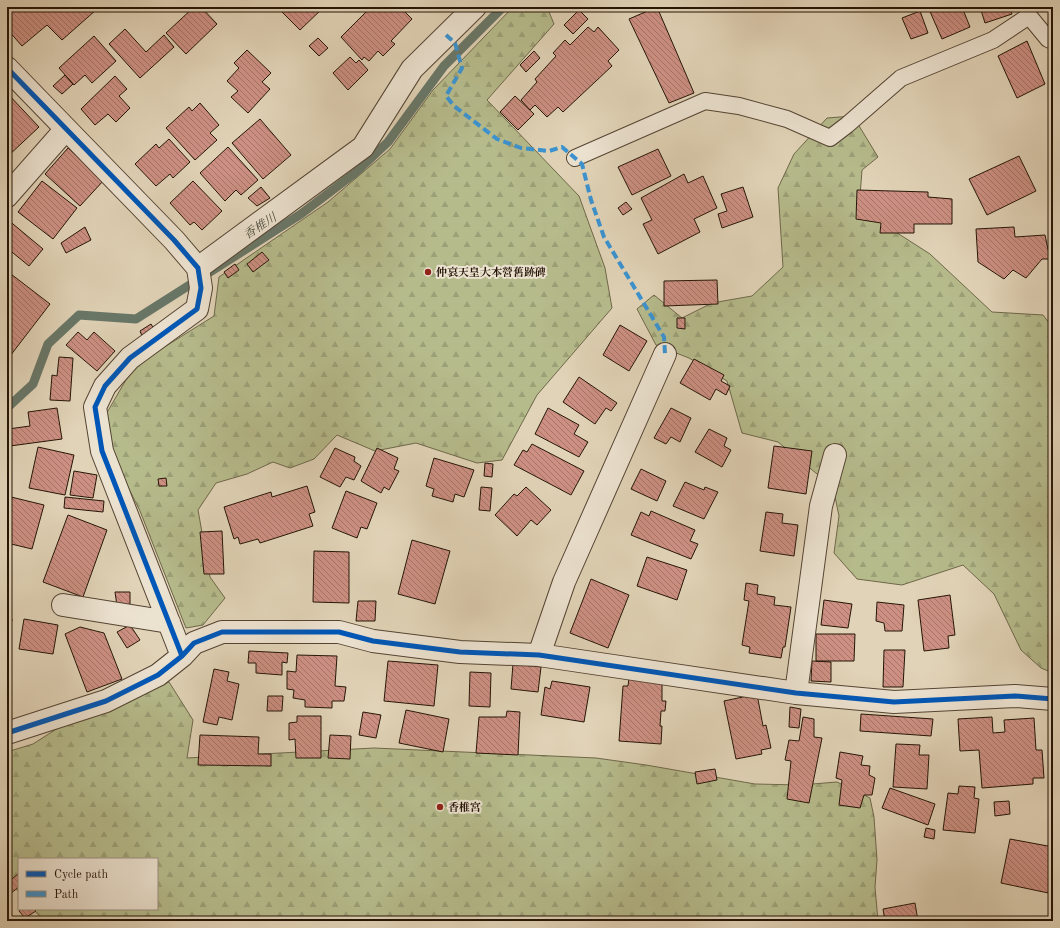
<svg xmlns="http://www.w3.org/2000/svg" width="1060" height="928" viewBox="0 0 1060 928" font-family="'Old Standard TT','Noto Serif JP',serif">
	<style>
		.forest { fill: url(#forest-firs); stroke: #6e684a }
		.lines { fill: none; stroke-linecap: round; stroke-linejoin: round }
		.stream { stroke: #687768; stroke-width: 9 }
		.building { fill: url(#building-back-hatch); stroke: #251507 }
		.service-casing { stroke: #544433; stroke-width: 18 }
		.minor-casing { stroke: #544433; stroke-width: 24 }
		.service { stroke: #ece2d0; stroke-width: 16 }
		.minor { stroke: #ece2d0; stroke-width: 22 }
		.quiet { stroke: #3b93d1; stroke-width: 4; stroke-dasharray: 8 4; stroke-linecap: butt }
		.cycleway-casing { stroke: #ece2d0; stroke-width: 8 }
		.cycleway { stroke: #0057b8; stroke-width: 5 }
		.poi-dot { fill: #8f2418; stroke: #ece2d0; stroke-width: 1.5 }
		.labels { text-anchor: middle; stroke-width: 4; stroke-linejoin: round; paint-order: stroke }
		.poi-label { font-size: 11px; font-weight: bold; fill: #251507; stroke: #ece2d0; text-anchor: start }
		.water-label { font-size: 12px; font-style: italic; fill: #4c4e40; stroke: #ece2d0 }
	</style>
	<defs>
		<pattern id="forest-firs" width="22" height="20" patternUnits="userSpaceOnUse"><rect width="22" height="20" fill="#b6bb8c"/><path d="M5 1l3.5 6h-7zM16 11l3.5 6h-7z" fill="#9ca077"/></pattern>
		<pattern id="building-back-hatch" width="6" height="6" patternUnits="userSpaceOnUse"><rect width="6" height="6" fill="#cd9083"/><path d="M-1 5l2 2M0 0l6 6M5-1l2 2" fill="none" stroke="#a67469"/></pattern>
	</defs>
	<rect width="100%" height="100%" fill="#e1d3b7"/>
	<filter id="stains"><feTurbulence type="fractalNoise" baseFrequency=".005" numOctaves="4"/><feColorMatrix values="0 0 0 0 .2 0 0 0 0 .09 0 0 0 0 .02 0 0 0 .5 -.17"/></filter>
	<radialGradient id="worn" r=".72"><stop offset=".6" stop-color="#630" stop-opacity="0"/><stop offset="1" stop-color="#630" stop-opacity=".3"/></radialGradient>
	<path class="forest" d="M513,7h34l7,17 -67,76 92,96 26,72 7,40 -75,87 -35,65 -25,3 -61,-20 -41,8 -38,-16 -23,24 -24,9 -17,-6 -26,12 -31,9 -18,27 12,67 15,21 -22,27 -17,3 -46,-117 -28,-56 -7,-39 29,-50 80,-50 5,-39 109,-75 62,-53 43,-59z
		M853,116l25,41 -16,13 -2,26 31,33 39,25 62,58 51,3 10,13v345l-12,-5 -20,-18 -27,-56 -31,-29 -61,20 -45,-6 -23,-26 5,-37 -6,-29 -55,-45 -36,-9 -15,-52 -38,-23 -33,-13 -19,-36 17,-14 28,23 30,-15 40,-7 31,-29 -5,-79 16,-34 33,-36z
		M169,682l24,38 -6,38 187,-10 222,10 50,7 109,19 45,1 37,-3 33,16 4,19 3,43 -2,27 3,34h-834l-11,-12h124v-50h-138v33l-4,-4 -8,7v-143l26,-8 47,-30z"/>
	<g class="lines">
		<path class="stream" d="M210,272l91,-58 54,-41 33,-31 56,-76 59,-59
			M7,408l26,-24 15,-40 31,-29 57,4 63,-40"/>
	</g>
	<path class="building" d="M11,7h82l3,3 -34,30 -15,-15 -25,21 -15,-17v-18z
		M194,7h7l16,17 -31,30 -20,-21z
		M277,7h47l-24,23z
		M371,7h29l12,12 -21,22 4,3 -12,12 -5,-5 -9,10 -5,-4 -2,3 -21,-23z
		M657,7l37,86 -25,10 -40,-84z
		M928,7h34l8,20 -28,12z
		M980,7h29l3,7 -27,9z
		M579,10l9,9 -15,15 -9,-9z
		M920,11l8,22 -17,6 -9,-21z
		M588,27l6,5 4,-5 21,23 -11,11 4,5 -49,46 -5,-5 -11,10 -12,-12 -5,5 -9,-10 16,-18 -2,-3 21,-23 -3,-3 12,-13 5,5z
		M125,29l21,23 18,-17 10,12 -34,31 -31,-34z
		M94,36l22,25 -24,22 -7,-8 -11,10 -15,-17z
		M318,38l10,10 -9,8 -10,-10z
		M1027,41l18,43 -28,14 -19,-42z
		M247,50l24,23 -9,9 8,7 -22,24 -17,-16 7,-6 -11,-10 12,-13 -5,-5z
		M534,51l6,7 -14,14 -6,-7z
		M350,57l6,6 3,-3 9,10 -20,20 -15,-17z
		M65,75l8,9 -11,10 -9,-8z
		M115,76l12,13 -8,7 11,12 -14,14 -8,-8 -13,11 -14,-16z
		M7,93l32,34 -32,30z
		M515,96l19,18 -16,16 -18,-18z
		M200,103l19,22 -9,8 7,7 -22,20 -29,-32 23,-21 3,4z
		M260,119l31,36 -28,24 -31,-36z
		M169,139l21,23 -17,16 -3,-4 -14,12 -21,-22 21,-20 3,4z
		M228,147l30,33 -17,15 -5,-5 -11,11 -25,-28z
		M68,148l36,32 -24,26 -35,-32z
		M658,149l13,27 -39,19 -14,-28z
		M1019,156l17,35 -49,24 -18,-36z
		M684,174l4,9 15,-7 14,32 -23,11 6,13 -42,22 -15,-30 9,-4 -11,-22z
		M42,181l35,27 -24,31 -35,-27z
		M193,181l29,30 -20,19 -8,-8 -4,3 -20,-22z
		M261,187l9,11 -13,8 -9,-8z
		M743,187l10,30 -31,11 -4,-14 9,-3 -6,-17z
		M857,190l71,2v5l24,2v25h-38v9h-34l1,-10 -25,-4z
		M626,202l6,7 -9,6 -5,-7z
		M7,219l36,30 -14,17 -22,-18z
		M85,227l6,13 -25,13 -5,-10z
		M1014,227l1,10 30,-2 5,24h-8l-16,19 -13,-8 -9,9 -26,-17 -2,-33z
		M262,252l7,8 -16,12 -6,-8z
		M235,264l4,6 -11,8 -4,-6z
		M7,271l43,33 -43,56z
		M717,280l1,24 -54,2v-25z
		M677,318h8v11l-8,-1z
		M151,324l3,5 -12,7 -2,-5z
		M620,325l27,16 -18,30 -26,-16z
		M78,332l9,8 7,-8 21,19 -18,20 -31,-26z
		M59,357l14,1 -3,43 -20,-1 2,-25 5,1z
		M694,359l30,16 -3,6 9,5 -4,9 -10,-6 -6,11 -30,-17z
		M579,377l38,26 -6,8 -5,-3 -11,16 -32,-22z
		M57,408l5,31 -52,7 -2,-17 22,-3 -2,-14z
		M548,408l31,17 -5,9 14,8 -9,15 -44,-23z
		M671,408l20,10 -11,24 -9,-5 -5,7 -12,-6z
		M709,429l18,9 -3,8 7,4 -9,17 -27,-15z
		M532,444l52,27 -13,24 -57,-30 9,-15 4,2z
		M774,446l38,5 -6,43 -38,-6z
		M38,447l36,8 -9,40 -36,-7z
		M335,448l20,9 -1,4 7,5 -7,14 -8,-3 -6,10 -20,-10z
		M377,448l21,10 -4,11 5,2 -10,19 -5,-3 -3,6 -20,-12z
		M434,458l40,12 -10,27 -9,-3 -2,8 -21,-6 2,-7 -8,-3z
		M485,463l8,1 -1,13 -8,-1z
		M641,469l25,12 -9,20 -26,-12z
		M74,471l23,4 -4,23 -23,-3z
		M166,478l1,8h-8l-1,-7z
		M685,482l19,8 1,-3 13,5 -14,27 -31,-13z
		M307,486l8,26 -6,2 4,12 -53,17 -2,-4 -18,5 -2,-7 -4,2 -10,-32 47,-15 1,5z
		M481,487l11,1 -2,23 -11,-1z
		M526,487l25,23 -14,15 -6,-5 -14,16 -22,-21 19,-21 3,2z
		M346,491l31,12 -10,26 -6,-2 -4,11 -25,-10z
		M7,496l37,9 -12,44 -25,-6z
		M65,497l39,4 -1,11 -39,-4z
		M651,511l44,19 -5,11 8,3 -7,15 -60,-24 10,-23 8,4z
		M766,512l17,2 -1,9 16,2 -4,31 -34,-5z
		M68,515l39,15 -24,67 -40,-15z
		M222,531l2,43h-20l-4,-42z
		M412,540l38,11 -15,53 -37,-10z
		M314,551l35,1v51l-36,-1z
		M647,557l40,13 -10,30 -40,-14z
		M591,579l38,16 -21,53 -38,-15z
		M746,583l12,2 -1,9 18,3 -1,8 17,2 -6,40h-2l-2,11 -32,-5 1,-6 -8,-2 7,-44 -5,-1z
		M115,592h15v14h-13z
		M950,595l5,40 -7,1 1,12 -25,3 -6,-51z
		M824,600l28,4 -4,24 -27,-3z
		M358,601h18l-1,20h-19z
		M877,602l27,3 -2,26h-17l-1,-8 -8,-2z
		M7,618l5,1 -4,28h-1z
		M24,619l34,6 -5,29 -34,-5z
		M130,625l10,15 -13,8 -10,-16z
		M80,627l24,6 18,46 -35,13 -22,-58z
		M816,634h39l-1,27h-38z
		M884,650h21l-2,37h-20z
		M249,651l39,2 -1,10 -5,-1v13l-26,-2v-10h-8z
		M297,655l40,1 -2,30 11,1 -2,14h-12v7l-27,-1v-7l-12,-2 1,-8 -7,-1v-18l9,1z
		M7,657l4,1 -4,21z
		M388,661l50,4 -4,41 -50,-5z
		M812,661l19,1v20l-20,-1z
		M513,664l28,3 -3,25 -27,-3z
		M214,669l15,3 -2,9 12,3 -7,36 -13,-3 -2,8 -14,-3z
		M470,672l21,1 -1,34 -21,-1z
		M629,678l33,5v18h4l-1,10h-4l-1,15h2l-1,18 -42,-3 4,-55h5z
		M552,681l38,6 -6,35 -43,-7 4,-28 5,2z
		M757,694l6,32 3,-1 5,23 -10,2 1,4 -26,5 -12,-58z
		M268,696h15l-1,15h-15z
		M7,706l4,11 -4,2z
		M790,707l11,2 -2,19 -10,-1z
		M406,710l43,9 -6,33 -44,-9z
		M507,711l13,1 -2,43 -42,-2 3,-36h27z
		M363,712l18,3 -5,23 -17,-3z
		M861,714l72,5 -2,17 -71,-5z
		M297,716h24v42h-25l-1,-19 -6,1v-17l8,-1z
		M803,717l11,2v18l8,1 -13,65 -22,-4 4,-38 -6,-1 4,-20 10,1z
		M992,717l1,16 12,-1 -1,-12 30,-2 2,32h6l2,28h-11v6l-51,4 -3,-38 -19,1 -2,-32z
		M200,735l59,2 -1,17h13v12l-73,-1z
		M330,735l21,1 -1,23 -22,-1z
		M896,744l24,1 -1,10h10l-2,34 -34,-2z
		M840,752l23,4 -2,9 9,1 -1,9 6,3 -3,17h-8l-4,13 -21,-3 3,-25 -6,-2z
		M715,769l2,11 -20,4 -2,-12z
		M959,786l16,1 -1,11 5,1 -4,34 -32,-3 5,-37 10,1z
		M890,788l45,16 -7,21 -46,-17z
		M1009,801l1,13 -15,2 -1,-14z
		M926,828l9,2 -1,9 -10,-2z
		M1010,839l43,8v47l-52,-11z
		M18,874l1,2v11l-8,6 -4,-5v-5z
		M915,903l3,18h-33l-2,-12z
		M22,909h12l2,2 -11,7 -6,-7z"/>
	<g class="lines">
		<defs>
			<path id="service" d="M575,158l130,-57 34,5 48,13 43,19 17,-13 54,-47 92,-38 36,-24 19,23 5,2"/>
			<path id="minor" d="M7,68l167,172 24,28 3,20 -4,21 -67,49 -25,28 -10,21 7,44 80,205
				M7,196l59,-67
				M198,268l165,-121 49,-78 63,-62
				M63,605l106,17
				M539,655l25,-73 101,-228
				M796,693l25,-187 14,-51
				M7,733l99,-32 52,-26 24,-19 12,-13 28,-11h117l34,9 87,11 79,3 257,38 98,9 121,-6 38,3"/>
		</defs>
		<use href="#service" class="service-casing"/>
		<use href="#minor" class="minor-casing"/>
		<use href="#service" class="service"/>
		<use href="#minor" class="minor"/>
		<path class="quiet" d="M446,35l9,8 7,25 -16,28 8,10 43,33 24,9 28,3 13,-4 20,17 9,36 13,37 60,100 1,17"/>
		<defs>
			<path id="cycleway" d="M7,68l167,172 24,28 3,20 -4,21 -67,49 -25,28 -10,21 7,44 80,205
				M7,733l99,-32 52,-26 24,-19 12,-13 28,-11h117l34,9 87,11 79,3 257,38 98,9 121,-6 38,3"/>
		</defs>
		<use href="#cycleway" class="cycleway-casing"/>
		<use href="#cycleway" class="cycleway"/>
	</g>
	<g class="poi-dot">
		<circle cx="428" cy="272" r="4"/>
		<circle cx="440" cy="807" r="4"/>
	</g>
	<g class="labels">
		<g class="poi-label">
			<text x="436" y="276">仲哀天皇大本營舊跡碑</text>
			<text x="448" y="811">香椎宮</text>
		</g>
		<g class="water-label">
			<text transform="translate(260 226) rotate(-33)" y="4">香椎川</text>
		</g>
	</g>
	<rect width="1060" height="928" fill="none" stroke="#e1d3b7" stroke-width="24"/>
	<rect x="8" y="8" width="1044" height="912" fill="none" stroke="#251507" stroke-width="2"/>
	<rect x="12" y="12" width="1036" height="904" fill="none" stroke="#251507"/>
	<rect x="18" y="858" width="140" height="52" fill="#ece2d0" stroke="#9c9080"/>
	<rect x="26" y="871" width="20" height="6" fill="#0057b8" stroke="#9c9080"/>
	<text x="54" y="878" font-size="12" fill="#251507">Cycle path</text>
	<rect x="26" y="891" width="20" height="6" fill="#3b93d1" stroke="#9c9080"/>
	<text x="54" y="898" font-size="12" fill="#251507">Path</text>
	<rect width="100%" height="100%" filter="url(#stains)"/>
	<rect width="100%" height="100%" fill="url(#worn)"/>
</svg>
